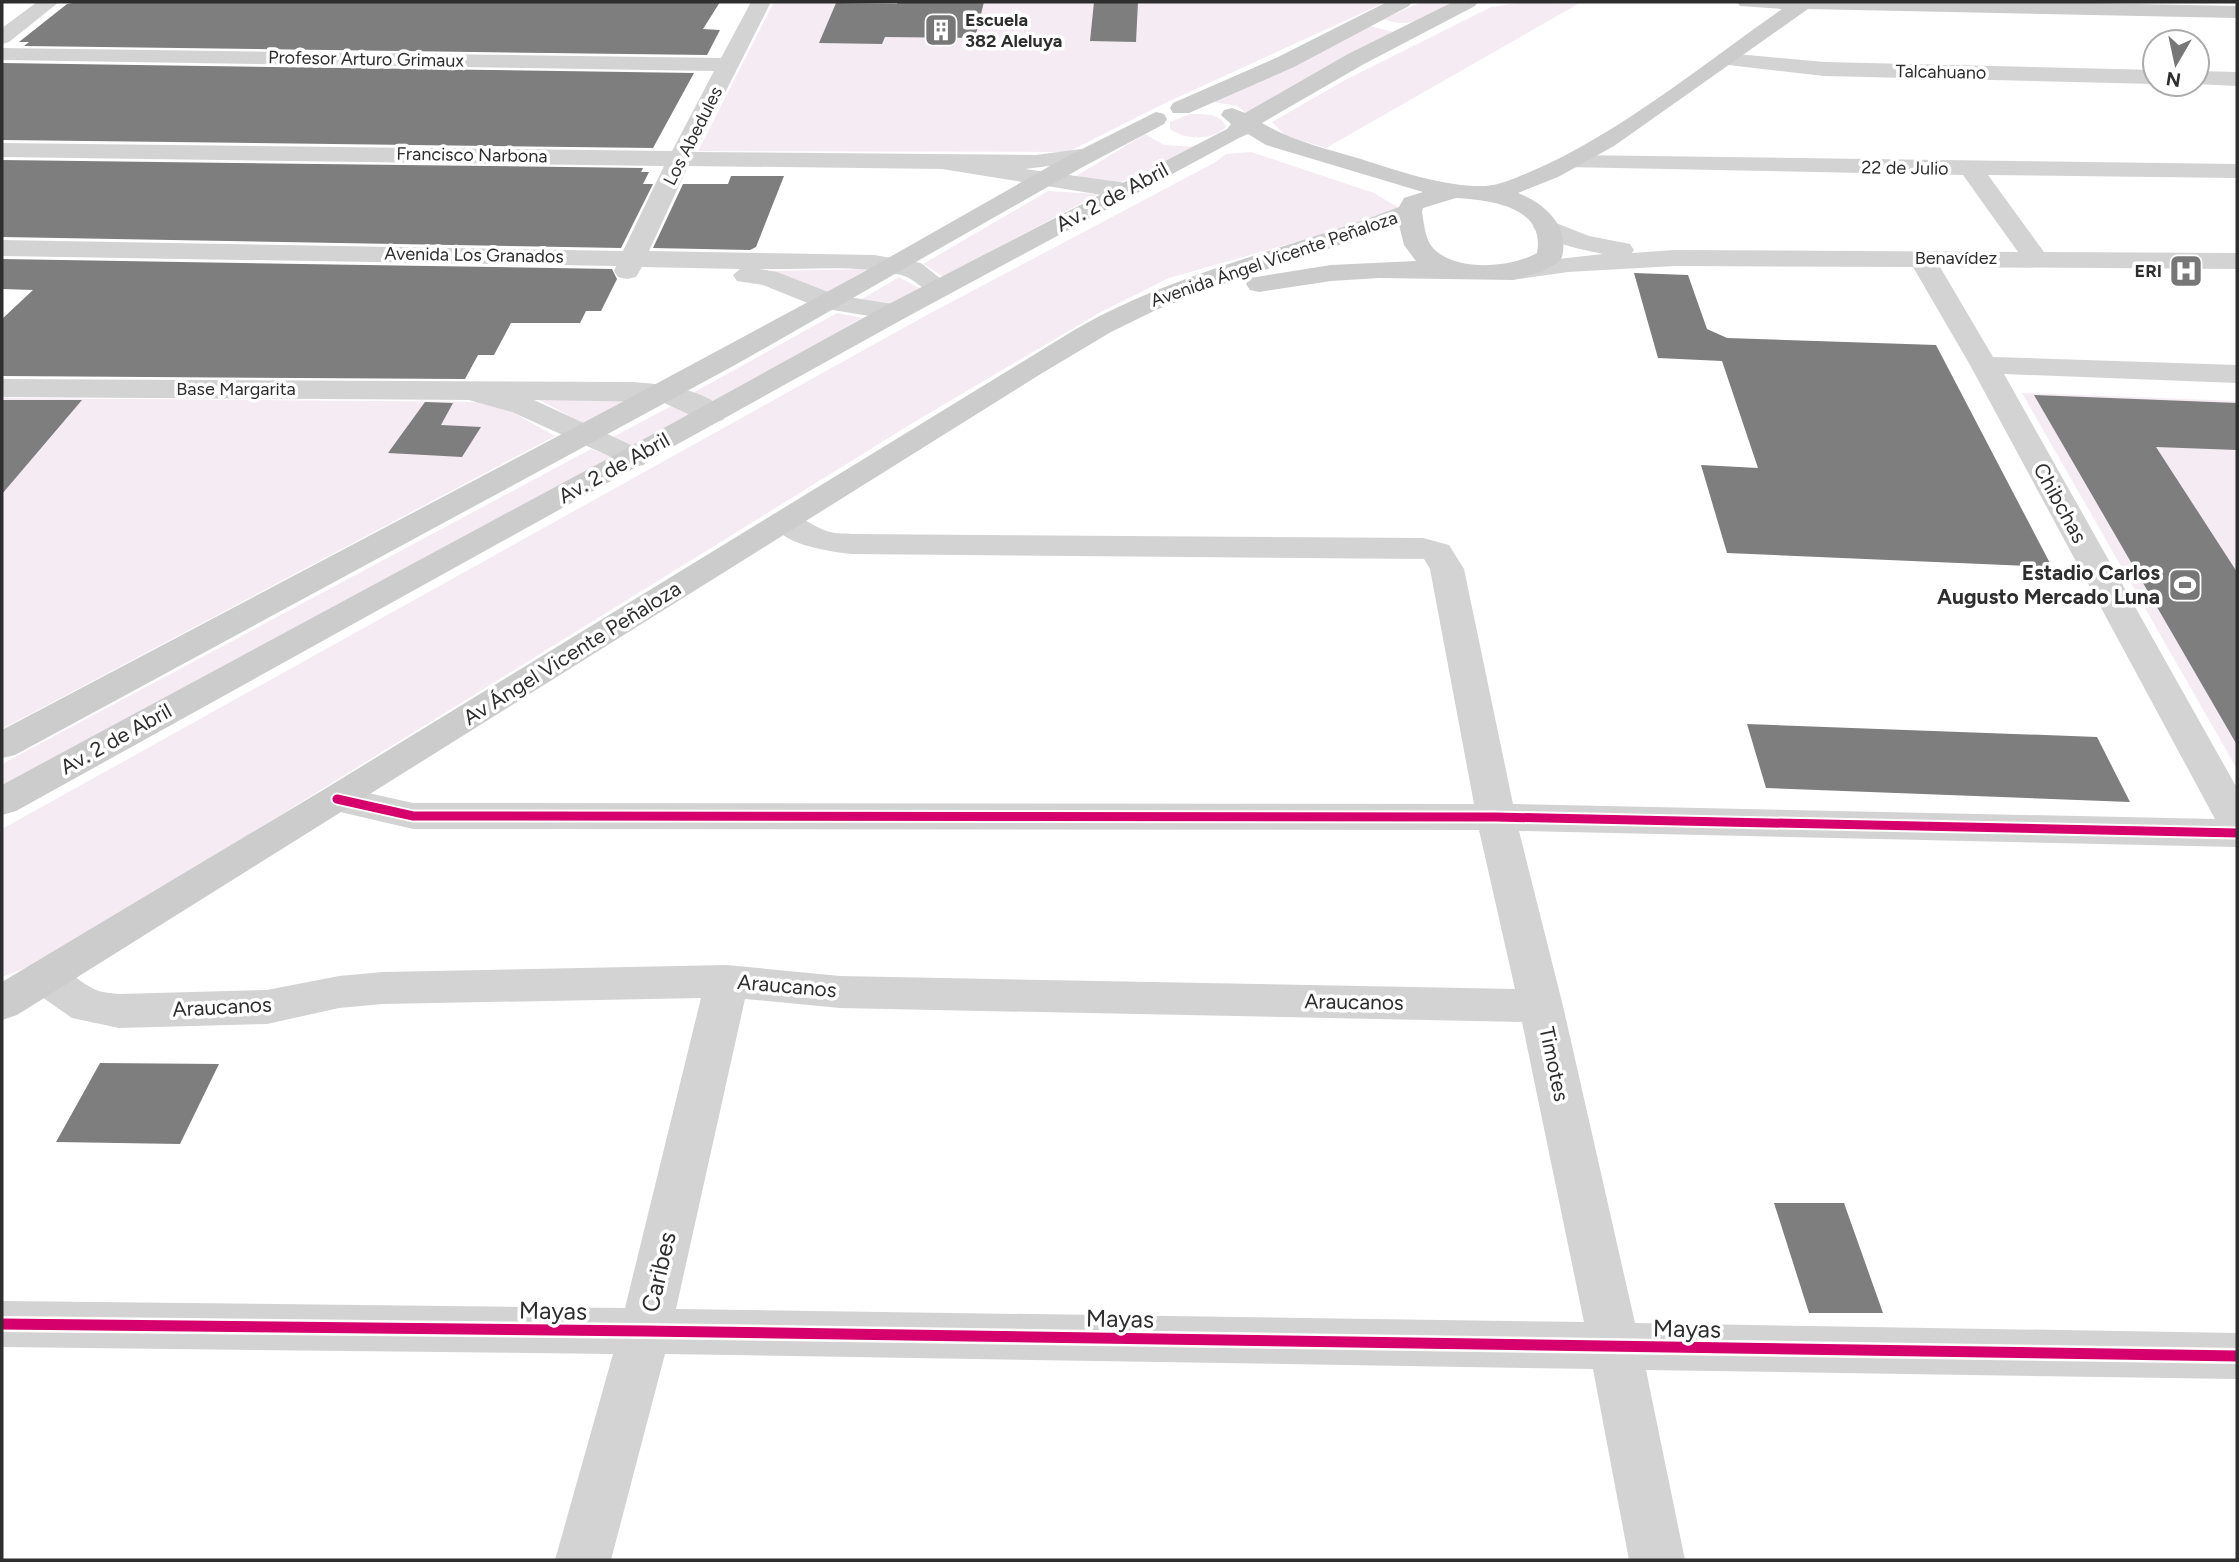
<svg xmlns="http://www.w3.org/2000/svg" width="2239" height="1562" viewBox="0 0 2239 1562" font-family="Figtree,sans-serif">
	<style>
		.green { fill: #f5ebf2 }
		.building { fill: #7e7e7e }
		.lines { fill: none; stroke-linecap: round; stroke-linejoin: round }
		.street { fill: #d3d3d3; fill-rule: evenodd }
		.secondary { fill: #ccc; fill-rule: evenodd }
		.cycleway-far1-casing { stroke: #fff; stroke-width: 13 }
		.cycleway-casing { stroke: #fff; stroke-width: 16 }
		.cycleway-far1 { stroke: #d6006c; stroke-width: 9 }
		.cycleway { stroke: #d6006c; stroke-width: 11 }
		.labels { text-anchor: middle; stroke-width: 7; stroke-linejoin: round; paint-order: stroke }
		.far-poi-label { font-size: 18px; font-weight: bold; fill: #2e2e2e; stroke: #fff; text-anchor: start }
		.far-street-label { font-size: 18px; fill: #2e2e2e; stroke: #fff }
		.street-label { font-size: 21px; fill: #2e2e2e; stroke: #fff }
		.poi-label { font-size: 21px; font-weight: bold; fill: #2e2e2e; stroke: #fff; text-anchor: end }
		.near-street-label { font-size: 24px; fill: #2e2e2e; stroke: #fff }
	</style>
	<rect width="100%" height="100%" fill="#fff"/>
	<path class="green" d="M774,2h612l-225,103 -93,47 -370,-1z
		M1421,2h36c-25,12 -46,29 -73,17z
		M1524,2l54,2 -252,144 -40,-12 -14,-14 75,-43 144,-72z
		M1370,26l23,6 -146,82 -10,-8 -23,-4z
		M1190,114c13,0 31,-1 36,13 -14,14 -41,13 -56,2v-7z
		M1145,134l19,11 33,2 -80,37 -49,-3z
		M1251,152l123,41 25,15 -16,9 -214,61 -70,35 -188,111 -863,535 -46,18v-148l923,-513 289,-153 12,-9z
		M1048,191l50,3 -154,83 -21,-13z
		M871,269l-42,25 -62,-23z
		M899,277l22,12 -34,17 -32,-3z
		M837,313l25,5 -149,87 -22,-11z
		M2022,393l215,8v368z
		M2,398l492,4 61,34 -553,293z
		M538,399h100l-49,28z
		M675,404l23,10 -64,35 -23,-11z
		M591,449l26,10 -615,333v-28z"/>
	<path class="building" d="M78,2h642l-17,27 17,1 -13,25 -683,-9 5,-4h-10l48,-38z
		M898,2h86l-9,36 -90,-1 -3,7 -63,-1 17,-40 61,1z
		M1094,2h44l-2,40 -46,-1z
		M2,63l692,10 -41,75 -651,-8z
		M2,160l641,8 -2,4h8l-6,12h10l-32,64 -619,-11z
		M731,176h53l-28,71 -6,3 -97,-2 30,-64h45z
		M2,259l610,10 5,10 -16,32h-15l-6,12h-69l-17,32h-16l-13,24 -463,-3v-57l31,-29 -31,-1z
		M1634,273l54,2 19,54 20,9 209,7 116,222 -325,-14 -26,-88 57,3 -36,-107 -64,-3z
		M2034,395l203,8v47l-81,-3 81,125v173z
		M2,400h80l-80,94z
		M425,402l28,1 -12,22 40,2 -19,30 -74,-4z
		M1747,724l350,13 33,65 -364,-14z
		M100,1063l119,1 -39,80 -124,-2z
		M1774,1203h70l39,110h-74z"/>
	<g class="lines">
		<path class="street" d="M37,2h22l-50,40 -7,2v-16z
			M751,2h20l-76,150 341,3 45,-6 8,2 4,5 -4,5 -64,8 109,15 3,5 -3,5 -32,1 -160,-26 -254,-3 -39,85 225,4 47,8 31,25 -3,6c-23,5 -29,-14 -48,-19 -45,-11 -95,-5 -141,-6l17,3 59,23 69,11 4,6 -4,6 -10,2 -75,-12 -57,-23 -26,-4 -4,-6 7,-6 -98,-2 -6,10 -9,2 -9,-2 -4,-6 2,-5 -614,-10v-16l621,11 41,-85 -662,-9v-14l670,8 42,-80 -712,-11v-12l719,10z
			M1727,53l97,9 331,8v14l-331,-8 -105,-12 -3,-5 3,-5z
			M2197,71l40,1v14l-42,-2h2z
			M1574,155l663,9v14l-249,-3 56,77 193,1v16l-297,-2 53,90 244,8v18l-233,-9 233,414v59l-718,-16 44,175 72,317 602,10v46l-591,-9 39,190h-56l-36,-191 -928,-15 -54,206h-56l58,-206 -611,-7v-46l623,7 76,-310 -318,6 -44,4 -72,16 -148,4 -47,-10 -43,-30 -7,-11 7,-11c32,-10 41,12 67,24 7,3 16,3 23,4l148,-4 72,-14 44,-4 344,-7 113,11 675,13 -36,-159 -1066,-1 -90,-21 -5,-9 5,-9 14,-4 76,17 1061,1 -44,-235 -6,-10 -572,-5c-27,-3 -68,-9 -84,-33l5,-7c23,-6 35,12 57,18 6,2 15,1 22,2l571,4 26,7 15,24 49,235 702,15 -245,-454 -57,-98 -238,-1 -107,6 -56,8 -9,-2 -4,-6 4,-6 9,-2 91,-10c-18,-4 -59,-11 -70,-27l4,-5 9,-3 43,17 41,8 4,6 -2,3 43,-3 343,2 -55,-77 -397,-8 -4,-5 4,-5zM745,999l95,9 682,14 62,300 -908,-13z
			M2,379l631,3c28,2 77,7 94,32l-4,6 -11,3 -11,-3 -39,-18 -128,-2 110,51 4,7 -4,7 -11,2 -121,-55 -43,-12 -467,-3z"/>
		<path class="secondary" d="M1387,2h25l-3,4 -115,61 -105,46h-16l-3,-5 3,-5 105,-46z
			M1453,2h25l-3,4 -111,58 -102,59c30,18 65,26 99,36 40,13 83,28 125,27 15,-1 32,-9 46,-15 88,-38 171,-107 250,-162l-42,-3 -3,-4h297l203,4v12l-429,-9 -194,137 -56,31 -40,16c26,10 52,33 44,64l-4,6 -17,9 -28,8 -134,-2 -48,3 -72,11 -9,-2 -4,-6 4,-6 81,-13 85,-4 -12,-16 -5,-20 -179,60 -64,25 -45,22 -72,43 -1022,640 -15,5v-38l321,-192 753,-461c91,-52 193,-76 291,-110l32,-12 5,-9 19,-6 -157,-47 -18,-11 -9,4 -334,180 -889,493 -14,4v-30l620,-334 263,-145 342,-177 4,-5 -10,-9 3,-5 8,-2 13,5 103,-59zM1456,198c33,2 90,8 81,55 -26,15 -82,19 -104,-5 -8,-8 -9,-25 -11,-36l1,-4z
			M1156,112l8,2 3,5 -3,5 -83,44 -346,197 -720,390 -13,3v-28l609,-322 249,-134 204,-116z"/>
		<defs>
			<path id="cycleway-far1" d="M337,799l76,17 1083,1 741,16"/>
			<path id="cycleway" d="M2,1324l643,7 1592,25"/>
		</defs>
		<use href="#cycleway-far1" class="cycleway-far1-casing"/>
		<use href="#cycleway" class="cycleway-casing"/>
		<use href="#cycleway-far1" class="cycleway-far1"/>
		<use href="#cycleway" class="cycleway"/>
	</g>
	<defs>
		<symbol id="building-square" viewBox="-11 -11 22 22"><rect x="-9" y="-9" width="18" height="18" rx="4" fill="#777" stroke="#fff"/><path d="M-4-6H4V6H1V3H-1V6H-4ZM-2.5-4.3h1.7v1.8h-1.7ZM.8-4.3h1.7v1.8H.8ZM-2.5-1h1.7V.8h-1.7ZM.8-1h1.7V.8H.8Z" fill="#fff"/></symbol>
		<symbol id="hospital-square" viewBox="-11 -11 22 22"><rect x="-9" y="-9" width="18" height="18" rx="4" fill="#777" stroke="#fff"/><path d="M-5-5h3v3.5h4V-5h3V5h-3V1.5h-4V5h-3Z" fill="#fff"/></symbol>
		<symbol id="stadium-square" viewBox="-11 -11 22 22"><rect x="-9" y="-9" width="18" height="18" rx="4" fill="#777" stroke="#fff"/><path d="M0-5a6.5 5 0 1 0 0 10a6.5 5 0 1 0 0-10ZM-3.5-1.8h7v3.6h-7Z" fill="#fff"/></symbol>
	</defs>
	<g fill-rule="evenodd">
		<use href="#building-square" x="922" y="11" width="38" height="38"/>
		<use href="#hospital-square" x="2167" y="252" width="38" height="38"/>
		<use href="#stadium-square" x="2166" y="566" width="38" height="38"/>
	</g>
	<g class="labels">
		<g class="far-poi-label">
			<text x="965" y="26">Escuela<tspan x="965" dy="21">382 Aleluya</tspan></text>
			<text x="2162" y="277" text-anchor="end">ERI</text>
		</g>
		<g class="far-street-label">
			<text transform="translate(366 59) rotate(1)" y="6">Profesor Arturo Grimaux</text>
			<text transform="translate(1941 72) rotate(1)" y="6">Talcahuano</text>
			<text transform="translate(693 136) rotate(-63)" y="6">Los Abedules</text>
			<text transform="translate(472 155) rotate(1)" y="6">Francisco Narbona</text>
			<text transform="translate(1905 168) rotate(1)" y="6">22 de Julio</text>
			<text transform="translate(474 255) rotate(1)" y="6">Avenida Los Granados</text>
			<text x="1956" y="264">Benavídez</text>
			<text transform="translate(1274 259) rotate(-19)" y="6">Avenida Ángel Vicente Peñaloza</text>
			<text x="236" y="395">Base Margarita</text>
		</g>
		<g class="street-label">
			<text transform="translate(1112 197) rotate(-28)" y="7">Av. 2 de Abril</text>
			<text transform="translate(614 468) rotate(-29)" y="7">Av. 2 de Abril</text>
			<text transform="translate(2060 503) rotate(61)" y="7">Chibchas</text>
			<text transform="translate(572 653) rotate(-32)" y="7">Av Ángel Vicente Peñaloza</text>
			<text transform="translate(116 739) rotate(-29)" y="7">Av. 2 de Abril</text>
			<text transform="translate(787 986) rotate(5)" y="7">Araucanos</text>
			<text transform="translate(1354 1002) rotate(1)" y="7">Araucanos</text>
			<text transform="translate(222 1007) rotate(-3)" y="7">Araucanos</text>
			<text transform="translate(1554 1064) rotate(78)" y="7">Timotes</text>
		</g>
		<g class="poi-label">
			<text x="2160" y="580">Estadio Carlos<tspan x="2160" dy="24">Augusto Mercado Luna</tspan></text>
		</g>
		<g class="near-street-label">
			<text transform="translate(659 1272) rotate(-77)" y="8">Caribes</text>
			<text transform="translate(553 1311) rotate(1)" y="8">Mayas</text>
			<text transform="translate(1120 1319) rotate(1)" y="8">Mayas</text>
			<text transform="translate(1687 1329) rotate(1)" y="8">Mayas</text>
		</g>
	</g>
	<rect width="2239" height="1562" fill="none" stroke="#2e2e2e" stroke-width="7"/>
	<g transform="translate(2176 63) rotate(189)"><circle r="33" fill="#ffffff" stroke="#ababab" stroke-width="2"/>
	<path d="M0-5L12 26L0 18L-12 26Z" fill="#777777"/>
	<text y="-10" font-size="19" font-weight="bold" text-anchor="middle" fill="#2e2e2e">N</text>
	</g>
</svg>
